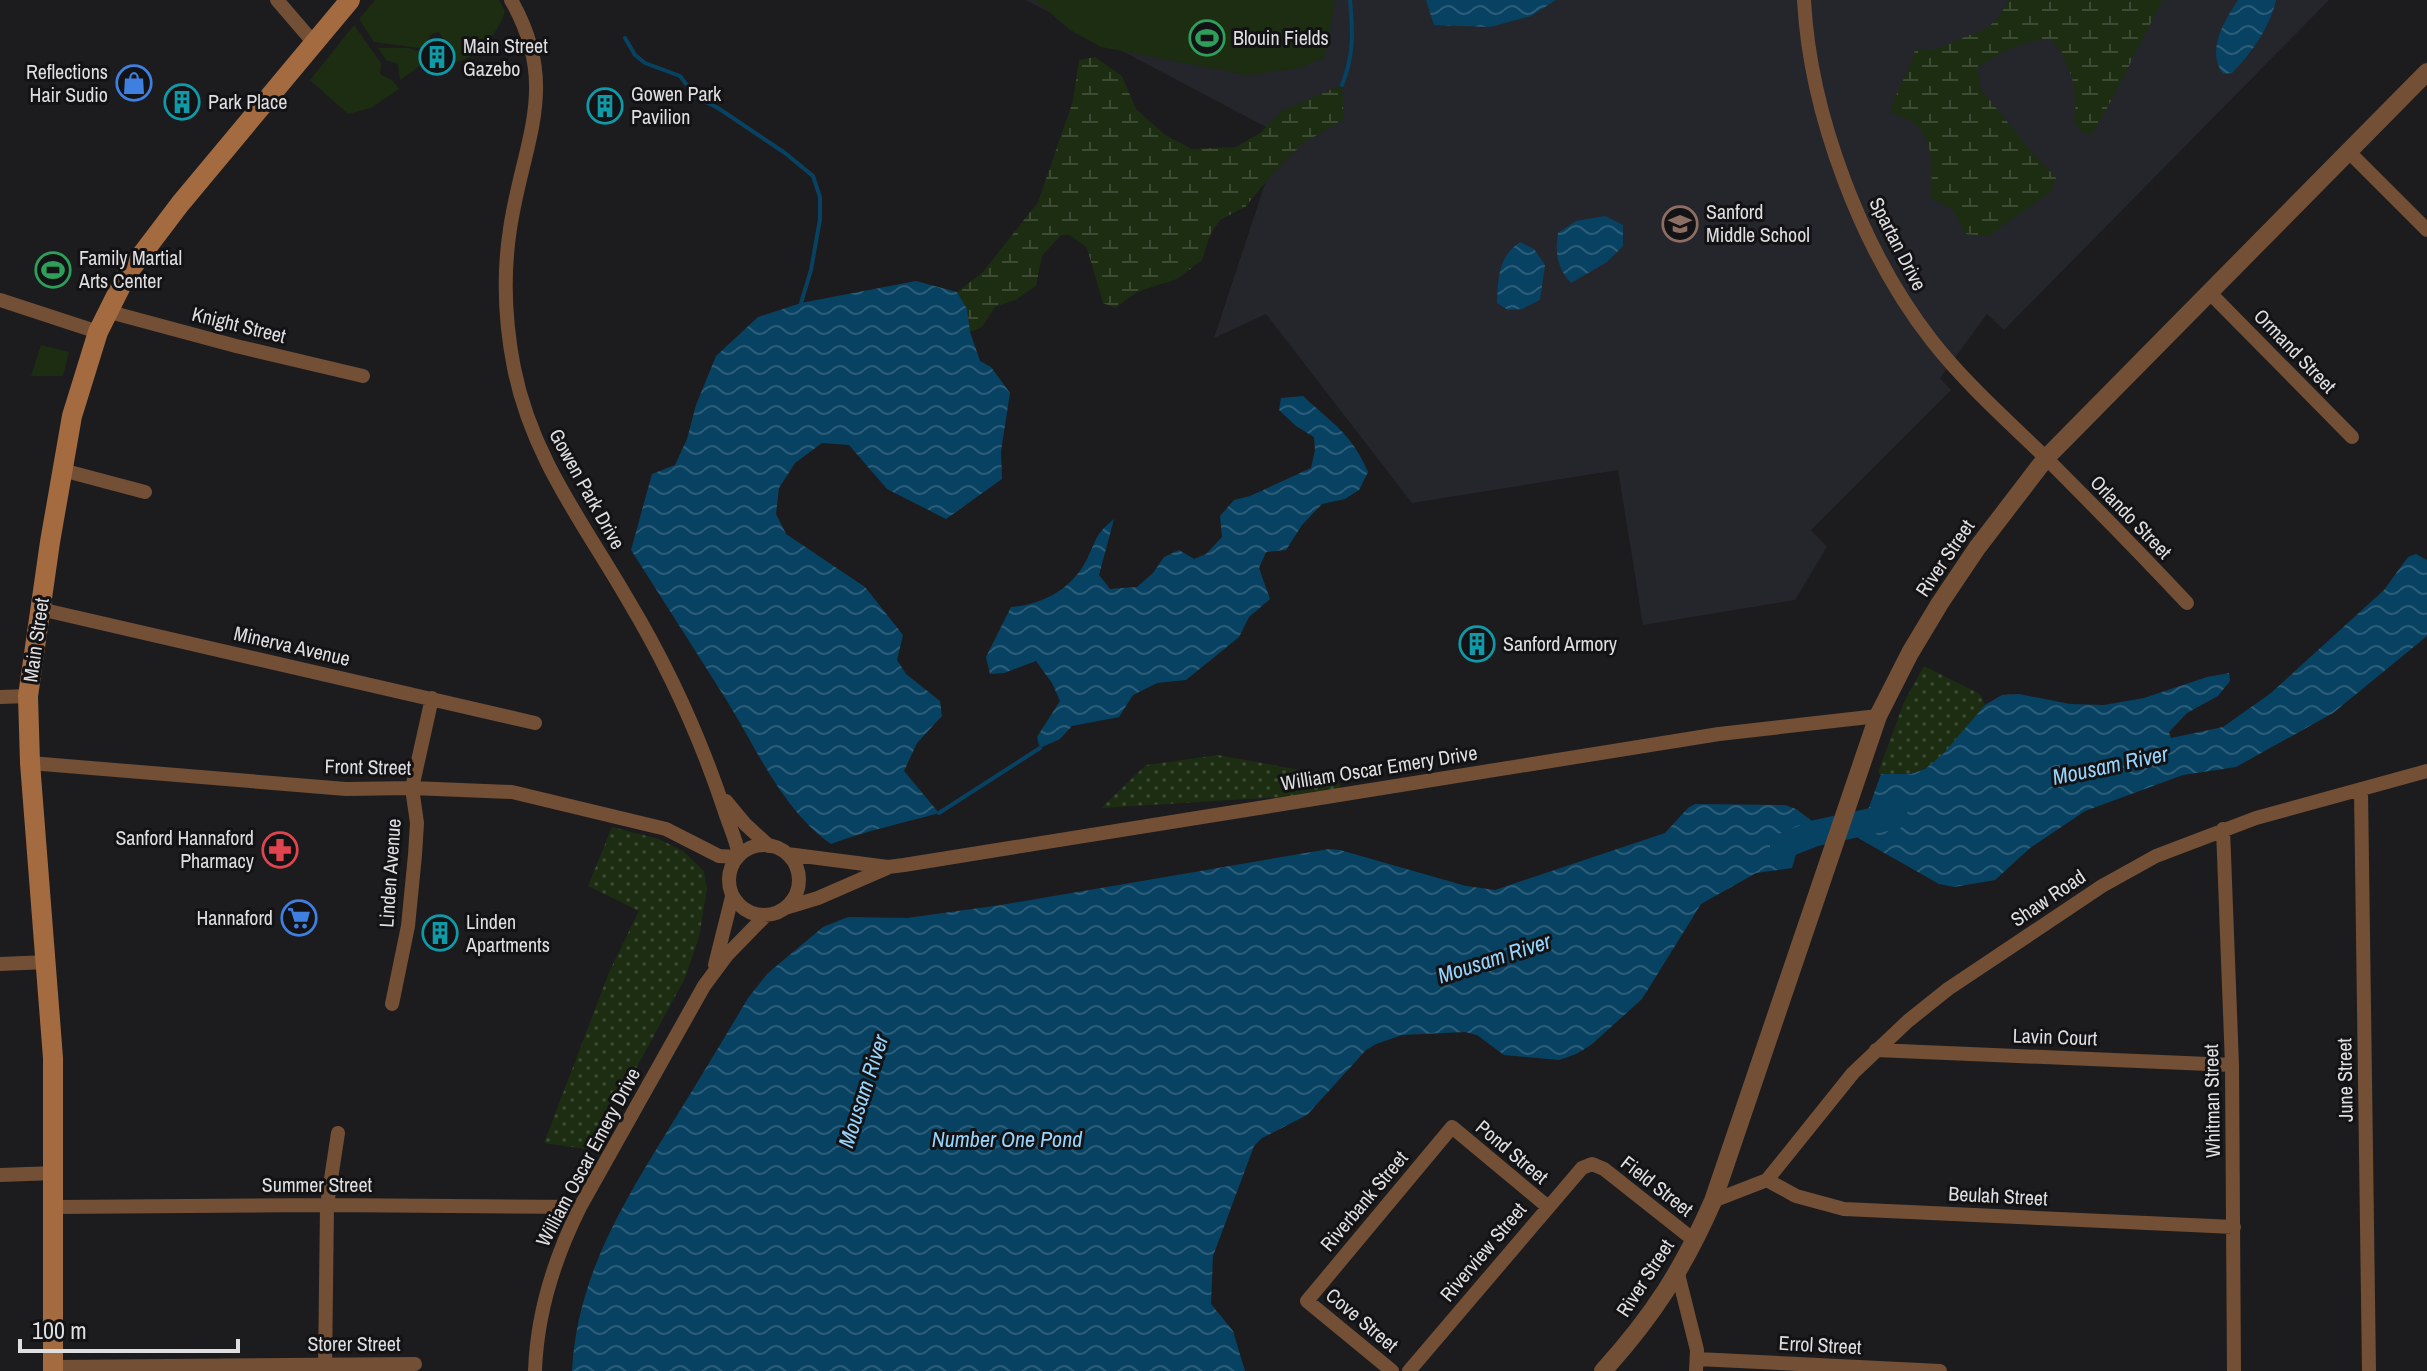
<svg xmlns="http://www.w3.org/2000/svg" width="2427" height="1371" viewBox="0 0 2427 1371" font-family="'Archivo Narrow',sans-serif">
	<style>
		.built { fill: #25252c }
		.grass { fill: #1c2d12 }
		.wetland { fill: url(#wetland-marsh) }
		.park { fill: url(#park-dots) }
		.water { fill: url(#water-waves) }
		.lines { fill: none; stroke-linecap: round; stroke-linejoin: round }
		.stream { stroke: #084262; stroke-width: 4 }
		.river { stroke: #084262; stroke-width: 26 }
		.minor { stroke: #734f36; stroke-width: 14 }
		.tertiary { stroke: #734f36; stroke-width: 18 }
		.secondary { stroke: #a46b41; stroke-width: 20 }
		.labels { text-anchor: middle; stroke-width: 6; stroke-linejoin: round; paint-order: stroke }
		.poi-label { font-size: 20px; fill: #dfdfe1; stroke: #131315; text-anchor: start }
		.street-label { font-size: 20px; fill: #dfdfe1; stroke: #131315 }
		.water-label { font-size: 22px; font-style: italic; fill: #97d5fe; stroke: #131315 }
	</style>
	<defs>
		<pattern id="wetland-marsh" width="20" height="14" patternUnits="userSpaceOnUse" patternTransform="scale(2)"><rect width="20" height="14" fill="#1c2d12"/><path d="M1 5h8M5 5V1M11 12h8M15 12V8" fill="none" stroke="#3d4b34"/></pattern>
		<pattern id="park-dots" width="8" height="8" patternUnits="userSpaceOnUse" patternTransform="scale(2)"><rect width="8" height="8" fill="#1c2d12"/><path d="M2 2h.1M6 6h.1" fill="none" stroke="#3d4b34" stroke-width="1.8" stroke-linecap="round"/></pattern>
		<pattern id="water-waves" width="16" height="10" patternUnits="userSpaceOnUse" patternTransform="scale(2)"><rect width="16" height="10" fill="#084262"/><path d="M0 5q4-4 8 0t8 0" fill="none" stroke="#2c5d78"/></pattern>
	</defs>
	<rect width="100%" height="100%" fill="#1c1c1e"/>
	<path class="built" d="M1026,0h1303l-325,330 -17,-16 -47,64 11,12 -140,140 16,17 -32,53 -152,25 -25,-155 -206,33 -146,-189 -52,24 67,-203z"/>
	<path class="grass" d="M375,0h124l6,11c-7,24 -29,49 -54,52 -9,-9 -3,-23 -13,-31l-8,3 -4,14 -52,-7 -15,-23z
		M1035,0h300l-10,57 -25,11 -53,7 -146,-28 -31,-17z
		M354,25l27,38 -1,11 13,7 6,8 -28,19 -23,6 -38,-34z
		M378,48h30l16,5 1,4 -4,8 -21,15 -2,-16 -12,-4z
		M41,345l28,7 -6,24h-32z"/>
	<path class="wetland" d="M2009,0h154c-25,45 -45,92 -72,136l-9,-4 -8,-10c5,-33 -3,-58 -23,-83 -25,0 -54,14 -73,29l2,20 54,67 22,23 -4,13 -64,45 -22,-2 -14,-25 -22,-11c3,-23 5,-56 -15,-74 -5,-5 -17,-8 -24,-11 4,-24 20,-41 24,-64 21,1 19,2 38,-7 31,-14 37,-8 56,-42z
		M1095,57l27,19 14,33 29,26 27,14 44,-2 24,-14 23,-23 59,-25 2,35 -41,23 -33,34 -25,30 -25,13 -10,15 -8,25 -25,19 -40,13 -22,16 -12,-5 -16,-55 -17,-13h-9l-19,21 -6,30 -19,13 -22,8 -13,20 -12,5 -3,-23 -10,-17 26,-20 55,-70 35,-101 6,-41z"/>
	<path class="park" d="M1924,666l56,28 5,11c-19,22 -42,61 -72,68 -10,3 -22,1 -32,1l-3,-1 26,-71z
		M1218,755l115,21 13,17 -245,15 45,-43z
		M612,827l47,12 24,12 21,20 3,18 -8,48 -14,41 -93,172 -48,-7 66,-173 29,-59 -51,-25z"/>
	<path class="water" d="M1426,0h130l-25,16 -41,11 -56,-2z
		M2238,0h38c-6,27 -25,54 -44,73l-9,1c-17,-25 1,-52 15,-74z
		M1605,216l18,9v21l-16,16 -36,21c-14,-16 -16,-29 -13,-50l18,-12z
		M1520,242l14,7 11,16 -5,35 -18,9 -14,1 -11,-7c1,-25 1,-46 23,-61z
		M916,281l41,11 10,17 3,23 10,29 11,6 19,26 -9,58 1,28 -56,40 -59,-30 -38,-44 -27,-2 -27,20 -16,25 -3,26 10,20 79,53 38,48 -6,25 9,14 34,27 2,15 -25,27 -13,28 35,42c-36,10 -73,18 -108,31 -49,-35 -73,-93 -104,-143 -32,-51 -64,-101 -96,-151l21,-76 23,-9 12,-26 9,-34 20,-49 42,-39 43,-14z
		M1303,396c29,27 49,38 65,76l-9,18 -14,9 -23,5 -20,21 -16,25 -20,2 -7,16 11,31 -21,18 -10,20 -53,43 -29,3 -24,12 -14,22 -47,9 -12,13 -20,9 -3,-11 23,-36 -8,-18 -16,-22 -32,12 -14,1 -4,-17 25,-50c32,-2 62,-19 76,-48 11,-22 7,-23 27,-40l-15,56 11,14 27,-2 16,-14 11,-16 15,-7 15,9 12,-5 16,-17 -2,-21 14,-16 16,-4 61,-28 4,-18 -1,-13 -18,-11 -17,-16 2,-12z
		M2416,554l11,6v76l-94,77 -97,54 -53,8 -98,36 -55,37 -35,32 -41,7 -15,-3 -81,-46 23,-64h30l14,-5 18,-15 42,-49 17,-10 17,-1 51,10 34,1 40,-7 63,-21 22,-4 1,8 -12,15 -31,17 -18,19 2,6 52,-11 48,-34 113,-103 24,-33z
		M1695,804l90,1 11,4 19,14 1,10 -5,15 -14,3 -5,17 -36,5 -55,31 -59,95 -51,46 -15,9 -17,6 -55,-5 -27,-20 -12,-3 -63,3 -26,9 -10,6 -59,65 -45,23 -8,8 -41,110 -2,48 22,27 12,40h-673c5,-91 47,-161 93,-236 28,-46 56,-91 83,-137l20,-25 55,-46 25,-10 59,1 94,-13 328,-56 11,1 126,36 29,4 170,-57 23,-25z"/>
	<g class="lines">
		<path class="stream" d="M625,38l10,17 10,8 35,13 16,21 22,11 67,45 28,23 7,21v22l-9,51 -10,33
			M1342,85c12,-29 11,-54 8,-85
			M939,813l101,-65"/>
		<path class="river" d="M1783,846l33,-13 79,-17"/>
		<path class="minor" d="M277,0l37,43
			M511,0c50,87 12,141 -1,229 -7,45 -5,93 4,139 18,90 69,154 114,232 39,65 72,137 96,209 5,16 12,30 15,46
			M1804,0c6,114 58,252 129,342 34,43 75,79 114,117 47,47 94,95 140,144
			M2349,152l78,78
			M2209,292l143,145
			M0,300l98,32
			M106,311l130,35 127,30
			M62,470l83,22
			M40,609l495,114
			M0,697l28,-1
			M30,763l316,26 66,-1 100,4 154,37 53,27 18,1
			M2361,789l8,582
			M726,801l19,23 24,22
			M2223,829l9,236 2,306
			M729 880a35 35 0 1 1 70 0a35 35 0 1 1-70 0Z
			M787,854l101,13 16,-2 815,-131 159,-18
			M785,908l33,-10 69,-30
			M0,964l48,-2
			M715,965l17,-68
			M392,1004l16,-78 7,-71 2,-32 -5,-35 20,-90
			M1876,1050l356,15
			M0,1175l55,-2
			M1767,1180l29,16 48,13 390,18
			M1713,1201l54,-21 86,-107 55,-52 40,-32 154,-103 54,-30 100,-38 171,-47
			M55,1207l272,-2 253,2
			M1678,1274l19,76 -1,21
			M1697,1359l243,12
			M53,1367l362,-3
			M325,1371l2,-166 11,-72
			M535,1371c2,-59 19,-112 45,-164l124,-221 23,-31 39,-40
			M1392,1371l-85,-70 145,-174 96,80
			M1409,1371l173,-203 10,-4 12,5 91,72"/>
		<path class="tertiary" d="M1603,1371c50,-55 80,-102 110,-170l165,-485 32,-63 30,-50 37,-55 69,-90 381,-386"/>
		<path class="secondary" d="M53,1371v-313l-23,-295 -2,-67 22,-154 22,-126 26,-84 29,-58 53,-70 170,-204"/>
	</g>
	<defs>
		<symbol id="stadium-ring" viewBox="-11 -11 22 22"><circle r="9.5" fill="#131315" stroke="#2e9e5b" stroke-width="1.5"/><path d="M0-5a6.5 5 0 1 0 0 10a6.5 5 0 1 0 0-10ZM-3.5-1.8h7v3.6h-7Z" fill="#2e9e5b"/></symbol>
		<symbol id="building-ring" viewBox="-11 -11 22 22"><circle r="9.5" fill="#131315" stroke="#0f9aa8" stroke-width="1.5"/><path d="M-4-6H4V6H1V3H-1V6H-4ZM-2.5-4.3h1.7v1.8h-1.7ZM.8-4.3h1.7v1.8H.8ZM-2.5-1h1.7V.8h-1.7ZM.8-1h1.7V.8H.8Z" fill="#0f9aa8"/></symbol>
		<symbol id="shop-ring" viewBox="-11 -11 22 22"><circle r="9.5" fill="#131315" stroke="#3f7fe0" stroke-width="1.5"/><path d="M-5-2.5h2.3a2.7 3.5 0 0 1 5.4 0H5L5.5 6h-11ZM-1.5-2.5h3a1.5 2.3 0 0 0-3 0Z" fill="#3f7fe0"/></symbol>
		<symbol id="school-ring" viewBox="-11 -11 22 22"><circle r="9.5" fill="#131315" stroke="#8d6e63" stroke-width="1.5"/><path d="M0-5L7-2L0 1L-7-2ZM-4 1L0 2.5L4 1V4Q0 6-4 4Z" fill="#8d6e63"/></symbol>
		<symbol id="pharmacy-ring" viewBox="-11 -11 22 22"><circle r="9.5" fill="#131315" stroke="#e0444e" stroke-width="1.5"/><path d="M-2-6h4v4h4v4h-4v4h-4v-4h-4v-4h4Z" fill="#e0444e"/></symbol>
		<symbol id="supermarket-ring" viewBox="-11 -11 22 22"><circle r="9.5" fill="#131315" stroke="#3f7fe0" stroke-width="1.5"/><path d="M-6-5.5h2.5l.6 2H6L4.5 2H-2.5L-4.4-4H-6ZM-1.5 3.2a1.3 1.3 0 1 0 .1 0ZM3 3.2a1.3 1.3 0 1 0 .1 0Z" fill="#3f7fe0"/></symbol>
	</defs>
	<g fill-rule="evenodd">
		<use href="#stadium-ring" x="1187" y="18" width="40" height="40"/>
		<use href="#building-ring" x="417" y="37" width="40" height="40"/>
		<use href="#shop-ring" x="114" y="63" width="40" height="40"/>
		<use href="#building-ring" x="162" y="82" width="40" height="40"/>
		<use href="#building-ring" x="585" y="86" width="40" height="40"/>
		<use href="#school-ring" x="1660" y="204" width="40" height="40"/>
		<use href="#stadium-ring" x="33" y="250" width="40" height="40"/>
		<use href="#building-ring" x="1457" y="624" width="40" height="40"/>
		<use href="#pharmacy-ring" x="260" y="830" width="40" height="40"/>
		<use href="#supermarket-ring" x="279" y="898" width="40" height="40"/>
		<use href="#building-ring" x="420" y="913" width="40" height="40"/>
	</g>
	<g class="labels">
		<g class="poi-label">
			<text x="1233" y="45">Blouin Fields</text>
			<text x="463" y="53">Main Street<tspan x="463" dy="23">Gazebo</tspan></text>
			<text x="108" y="79" text-anchor="end">Reflections<tspan x="108" dy="23">Hair Sudio</tspan></text>
			<text x="631" y="101">Gowen Park<tspan x="631" dy="23">Pavilion</tspan></text>
			<text x="208" y="109">Park Place</text>
			<text x="1706" y="219">Sanford<tspan x="1706" dy="23">Middle School</tspan></text>
			<text x="79" y="265">Family Martial<tspan x="79" dy="23">Arts Center</tspan></text>
			<text x="1503" y="651">Sanford Armory</text>
			<text x="254" y="845" text-anchor="end">Sanford Hannaford<tspan x="254" dy="23">Pharmacy</tspan></text>
			<text x="273" y="925" text-anchor="end">Hannaford</text>
			<text x="466" y="929">Linden<tspan x="466" dy="23">Apartments</tspan></text>
		</g>
		<g class="street-label">
			<text transform="translate(1898 244) rotate(63)" y="7">Spartan Drive</text>
			<text transform="translate(239 325) rotate(14)" y="7">Knight Street</text>
			<text transform="translate(2295 351) rotate(46)" y="7">Ormand Street</text>
			<text transform="translate(587 489) rotate(61)" y="7">Gowen Park Drive</text>
			<text transform="translate(2131 517) rotate(46)" y="7">Orlando Street</text>
			<text transform="translate(1945 558) rotate(-56)" y="7">River Street</text>
			<text transform="translate(36 640) rotate(-82)" y="7">Main Street</text>
			<text transform="translate(292 646) rotate(13)" y="7">Minerva Avenue</text>
			<text transform="translate(368 767) rotate(1)" y="7">Front Street</text>
			<text transform="translate(1379 768) rotate(-9)" y="7">William Oscar Emery Drive</text>
			<text transform="translate(390 873) rotate(-86)" y="7">Linden Avenue</text>
			<text transform="translate(2048 898) rotate(-34)" y="7">Shaw Road</text>
			<text transform="translate(2055 1037) rotate(2)" y="7">Lavin Court</text>
			<text transform="translate(2345 1080) rotate(-91)" y="7">June Street</text>
			<text transform="translate(2212 1101) rotate(-91)" y="7">Whitman Street</text>
			<text transform="translate(1512 1152) rotate(40)" y="7">Pond Street</text>
			<text transform="translate(588 1157) rotate(-62)" y="7">William Oscar Emery Drive</text>
			<text x="317" y="1192">Summer Street</text>
			<text transform="translate(1657 1186) rotate(38)" y="7">Field Street</text>
			<text transform="translate(1998 1196) rotate(3)" y="7">Beulah Street</text>
			<text transform="translate(1364 1201) rotate(-50)" y="7">Riverbank Street</text>
			<text transform="translate(1483 1252) rotate(-50)" y="7">Riverview Street</text>
			<text transform="translate(1645 1278) rotate(-57)" y="7">River Street</text>
			<text transform="translate(1362 1320) rotate(40)" y="7">Cove Street</text>
			<text x="354" y="1351">Storer Street</text>
			<text transform="translate(1820 1345) rotate(3)" y="7">Errol Street</text>
		</g>
		<g class="water-label">
			<text transform="translate(2110 765) rotate(-12)" y="8">Mousam River</text>
			<text transform="translate(1494 958) rotate(-18)" y="8">Mousam River</text>
			<text transform="translate(863 1091) rotate(-72)" y="8">Mousam River</text>
			<text x="1007" y="1147">Number One Pond</text>
		</g>
	</g>
	<path d="M20 1339v12h218v-12" fill="none" stroke="#dfdfe1" stroke-width="4"/>
	<text x="32" y="1339" font-size="24" fill="#dfdfe1" stroke="#131315" stroke-width="6" paint-order="stroke">100 m</text>
</svg>
